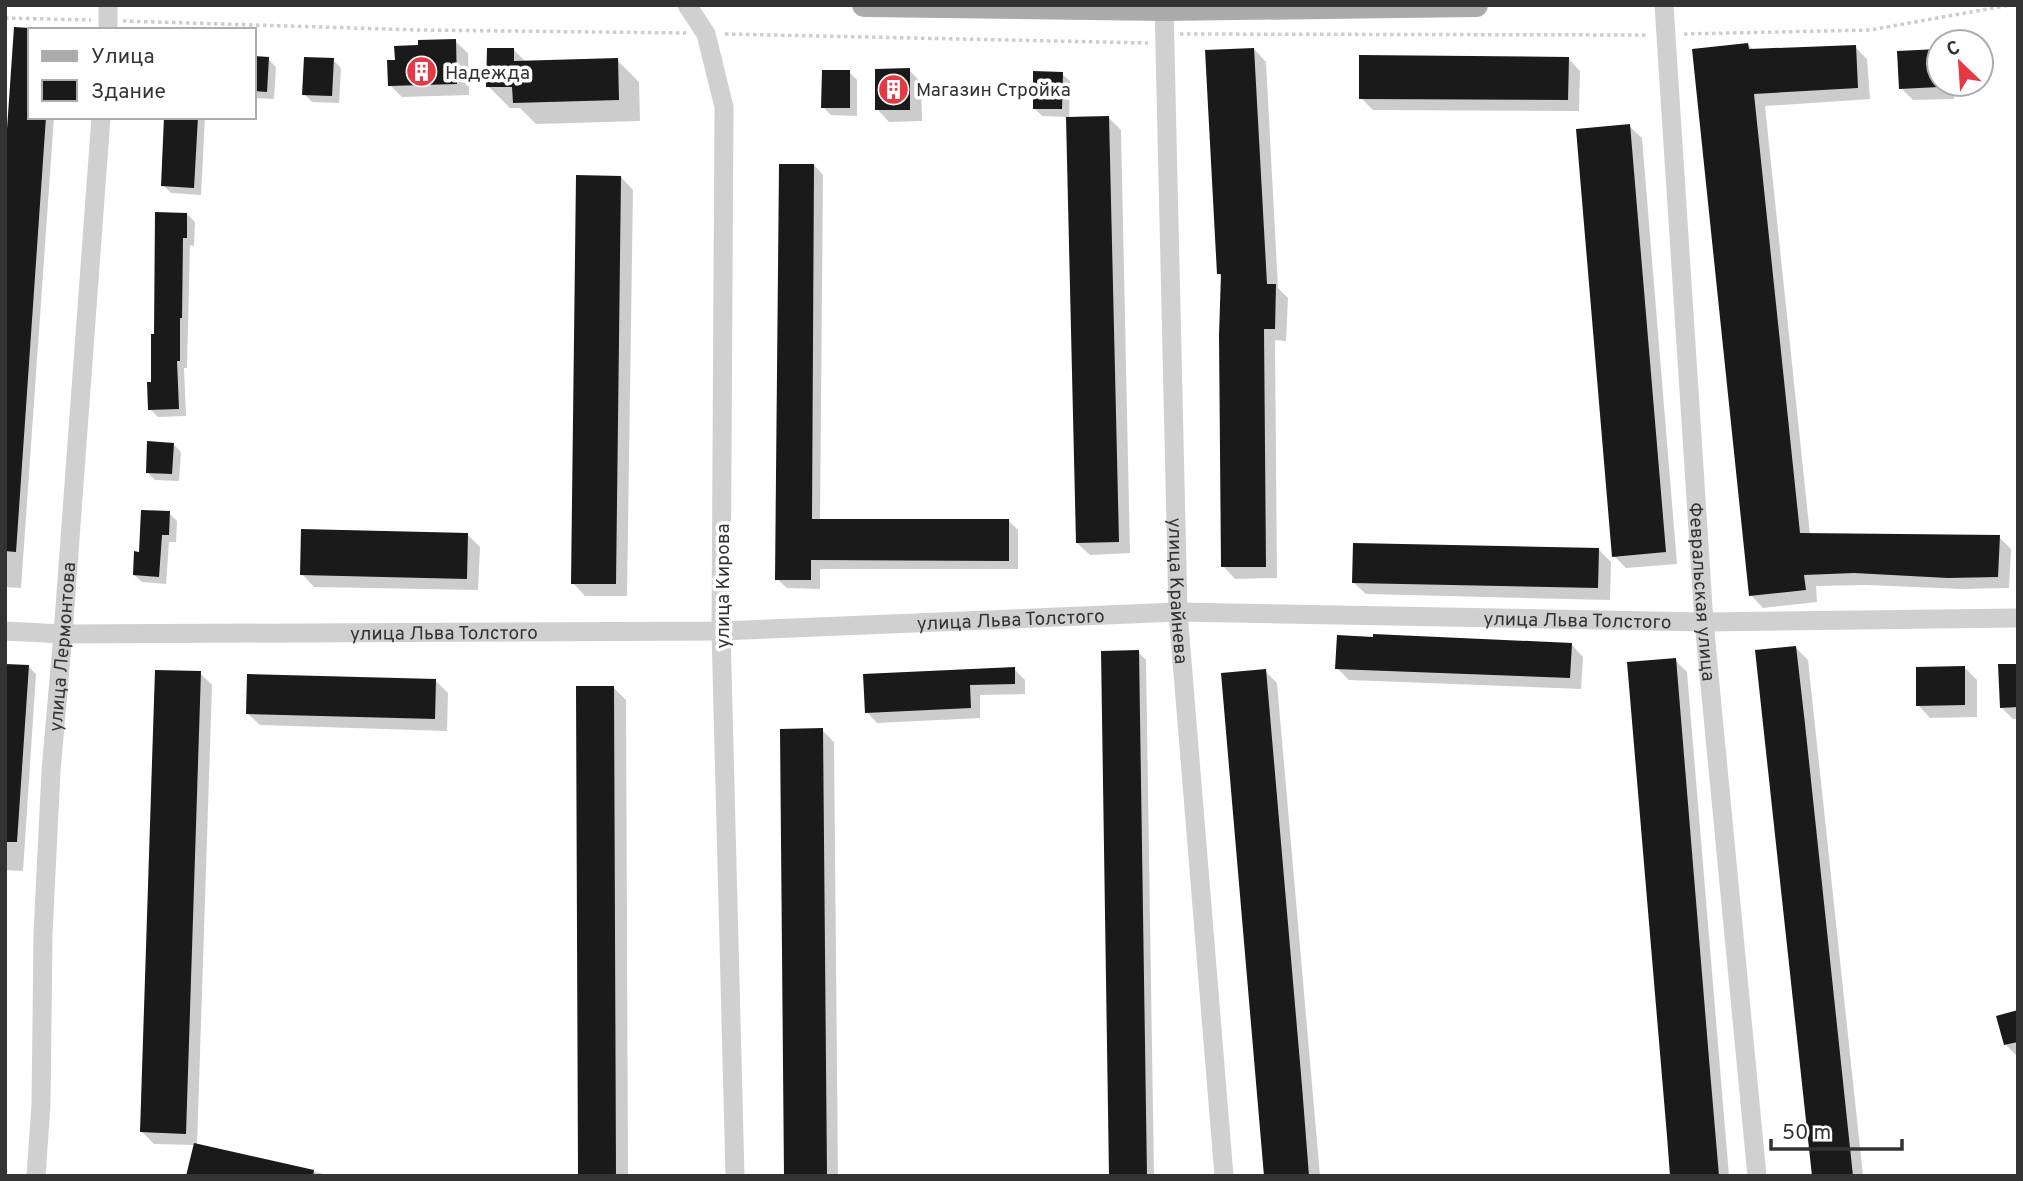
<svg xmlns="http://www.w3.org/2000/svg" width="2023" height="1181" viewBox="0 0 2023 1181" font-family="Overpass,sans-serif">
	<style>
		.shadow { fill: #0003 }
		.building { fill: #1a1a1a }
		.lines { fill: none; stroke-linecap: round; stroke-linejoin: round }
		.path { stroke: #cdcdcd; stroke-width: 3.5; stroke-dasharray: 3.5 3.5; stroke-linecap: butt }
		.minor { stroke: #d0d0d0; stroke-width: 19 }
		.major { stroke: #ababab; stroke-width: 24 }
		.labels { text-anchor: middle; stroke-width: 7; stroke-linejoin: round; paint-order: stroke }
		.poi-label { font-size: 19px; fill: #333; stroke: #fff; text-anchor: start }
		.street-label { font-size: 19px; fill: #333; stroke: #fff }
	</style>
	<rect width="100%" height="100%" fill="#fff"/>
	<path class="shadow" d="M16,28l21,2h-7v87h24l-33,471 -16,-1v-403z
		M455,41l13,12 1,42 -67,2 -12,-12 6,-24 24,-14z
		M1748,44l5,6 102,-3 12,12 3,40 -105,7 45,429 189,2 12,12 -2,39 -48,1 -94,-4 -51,1 1,16 -54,6 -12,-13z
		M1254,49l12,13 12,226 10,10 -2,43 -11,-1 2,238 -42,1 -12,-13 -1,-289 -3,-3z
		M514,50l12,12 91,-2 22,22 1,39 -104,3 -16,-16h-10l-22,-22z
		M1939,51v33h15v15l-41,1 -12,-12z
		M254,58l14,1 8,8 -2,32 -20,-1z
		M1568,58l12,13 -1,40 -206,-1 -12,-12z
		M333,60l8,8 -2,35 -27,-1 -8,-8z
		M909,70l12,12 1,39 -33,1 -12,-13z
		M849,72l8,8v36l-26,-1 -8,-8z
		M1062,74l8,7 -1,38 39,-2 13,13 9,423 -40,2 -13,-12 -10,-426 -25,-1 -8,-8z
		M166,117h39l-4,78 -30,-2 -8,-8z
		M1629,126l13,12 35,426 -51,4 -12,-12z
		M814,165l9,10 -3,346h189l9,9v39h-198v20l-33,-1 -10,-9z
		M621,177l12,13 -6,406h-42l-12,-13z
		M187,214l8,8 -1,24 -4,-1 -3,123h-3l2,48 -28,1 -8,-8 3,-25z
		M173,444l8,8 -2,29 -24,-1 -8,-8z
		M169,513l8,8 -1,21h-7l-3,42 -24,-2 -8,-7 7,-21z
		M467,534l13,13 -2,43 -164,-3 -12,-13z
		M1599,550l12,12 -1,38 -244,-6 -13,-12z
		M1375,638l197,7 11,12 -2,32 -232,-9 -12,-12z
		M1796,648l12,12 55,516h-50z
		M1138,652l8,8 8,516h-43z
		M1675,660l12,12 42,504h-57z
		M5,665l23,1 8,8 -13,197 -18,-1z
		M2018,666v53h-5l-12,-12z
		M1965,668l12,12v37l-47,1 -12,-13z
		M1014,669l11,11v14l-45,1v23l-103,5 -10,-11z
		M1265,671l12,12 43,493h-54z
		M200,673l12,12 -15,461 136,30h-145l7,-31 -41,-1 -12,-12z
		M436,681l12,12 -1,38 -187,-6 -13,-12z
		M614,688l12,12 2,476h-48z
		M822,730l12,12 4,434h-52z
		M2018,1012v45l-12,-12z"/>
	<path class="building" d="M14,27l16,1v89h16l-30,435 -11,-1v-393z
		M456,39l1,45 -69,2 -1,-26h8l-1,-14 24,-1v-5z
		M1748,43l1,6 107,-4 2,43 -104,6 46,439 200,2 -2,42 -50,1 -94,-5 -50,2 2,15 -57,6 -57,-547z
		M487,48h27v13l104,-3 1,42 -106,3 -1,-16h-26z
		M1254,48l13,236h9l-1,45h-11l2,238h-45l-2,-232 2,-61h-4l-12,-224z
		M1939,49v38l-40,2 -2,-38z
		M1359,55l210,2 -1,43 -209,-1z
		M254,56l15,1 -2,35 -13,-1z
		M304,57l30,1 -2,38 -30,-1z
		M910,68v42h-35v-41z
		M822,70h28v38h-29z
		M1033,71l30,1 -1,37h-29z
		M1109,116l10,426 -43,1 -10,-426z
		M164,117h34l-4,71 -33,-2z
		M1630,124l36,428 -54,5 -36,-428z
		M779,164h35l-2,355h197v42l-198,-1v20h-36z
		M576,175l45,1 -5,408h-45z
		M155,212l32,1v25h-4l-1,80h-2v43h-3l2,48 -31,1 -1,-28h4v-48h3z
		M147,441l27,2 -2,31 -26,-1z
		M141,510l29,1 -1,24h-7l-3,42 -26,-2 1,-24 5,1z
		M301,529l167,4 -1,46 -167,-4z
		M1353,543l246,5 -1,40 -246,-5z
		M1373,634l199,9 -2,35 -235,-9 2,-34 36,2z
		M1796,646l9,78 48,452h-41l-36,-332 -21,-194z
		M1139,650l8,526h-38l-8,-525z
		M1676,658l33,401 10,117h-49l-3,-40 -40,-474z
		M5,664l24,1 -12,177h-12z
		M1998,664h20v43l-18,1z
		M1965,666v39l-49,1v-39z
		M1015,667v17l-45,1 1,23 -106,5 -2,-39z
		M1266,669l36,417 7,90h-45l-43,-503z
		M155,670l46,1 -15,463 -46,-2z
		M247,674l189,5 -1,40 -189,-5z
		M576,686h38l2,490h-38z
		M823,728l4,448h-43l-4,-447z
		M2018,1010v32l-14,3 -8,-29z
		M194,1143l120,27 -1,6h-127z"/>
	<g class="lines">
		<path class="path" d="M5,18l86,2
			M123,21l296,9 267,3
			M725,34l423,9
			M1180,34l468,1
			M1684,34l186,-4 140,-25"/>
		<g class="minor">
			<path d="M687,5l19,29 18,73 -3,524 14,545"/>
			<path id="s1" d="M1164,5l14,607 46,564"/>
			<path id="s2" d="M1664,5l40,617 53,554"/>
			<path d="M108,30v-25"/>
			<path id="s3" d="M5,631l58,3 658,-3 457,-19 526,10 314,-4"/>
			<path id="s4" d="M36,1176l5,-71 2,-171 8,-163 12,-137 38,-517"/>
		</g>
		<path class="major" d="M864,5l300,4 312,-4"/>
	</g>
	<defs>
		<symbol id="building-disc" viewBox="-11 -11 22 22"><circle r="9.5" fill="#e63946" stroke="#fff"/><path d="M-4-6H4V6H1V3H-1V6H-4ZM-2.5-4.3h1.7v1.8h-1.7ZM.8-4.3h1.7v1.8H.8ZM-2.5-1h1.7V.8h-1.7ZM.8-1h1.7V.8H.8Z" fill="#fff"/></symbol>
	</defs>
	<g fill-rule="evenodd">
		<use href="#building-disc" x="404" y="54" width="35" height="35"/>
		<use href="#building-disc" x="876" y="72" width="35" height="35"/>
	</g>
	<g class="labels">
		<g class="poi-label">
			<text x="445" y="79">Надежда</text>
			<text x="916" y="96">Магазин Стройка</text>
		</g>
		<g class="street-label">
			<text transform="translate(722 586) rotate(-90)" y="7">улица Кирова</text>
			<text dy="7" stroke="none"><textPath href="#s1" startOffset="586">улица Крайнева</textPath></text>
			<text dy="7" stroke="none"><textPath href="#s2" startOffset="588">Февральская улица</textPath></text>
			<text dy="7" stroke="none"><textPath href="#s3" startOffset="1006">улица Льва Толстого</textPath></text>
			<text dy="7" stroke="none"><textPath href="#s3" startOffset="1573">улица Льва Толстого</textPath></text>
			<text dy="7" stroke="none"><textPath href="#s3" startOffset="439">улица Льва Толстого</textPath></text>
			<text dy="7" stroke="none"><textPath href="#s4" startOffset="530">улица Лермонтова</textPath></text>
		</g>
	</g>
	<rect width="2023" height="1181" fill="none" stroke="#333333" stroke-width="14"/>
	<rect x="28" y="28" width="228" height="91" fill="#ffffff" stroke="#adadad" stroke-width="2"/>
	<rect x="42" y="51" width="35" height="10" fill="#ababab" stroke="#adadad" stroke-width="2"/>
	<text x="91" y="63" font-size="21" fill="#333333">Улица</text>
	<rect x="42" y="80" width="35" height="21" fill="#1a1a1a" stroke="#adadad" stroke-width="2"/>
	<text x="91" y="98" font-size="21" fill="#333333">Здание</text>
	<g transform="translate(1960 63) rotate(335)"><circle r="33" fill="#ffffff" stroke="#adadad" stroke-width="2"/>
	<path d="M0-5L12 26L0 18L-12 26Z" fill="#e63946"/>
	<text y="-10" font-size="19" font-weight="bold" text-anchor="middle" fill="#333333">С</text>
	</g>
	<path d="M1771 1139v10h131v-10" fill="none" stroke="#333333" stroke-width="3.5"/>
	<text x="1782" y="1139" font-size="21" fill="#333333" stroke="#ffffff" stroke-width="5" paint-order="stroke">50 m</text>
</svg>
